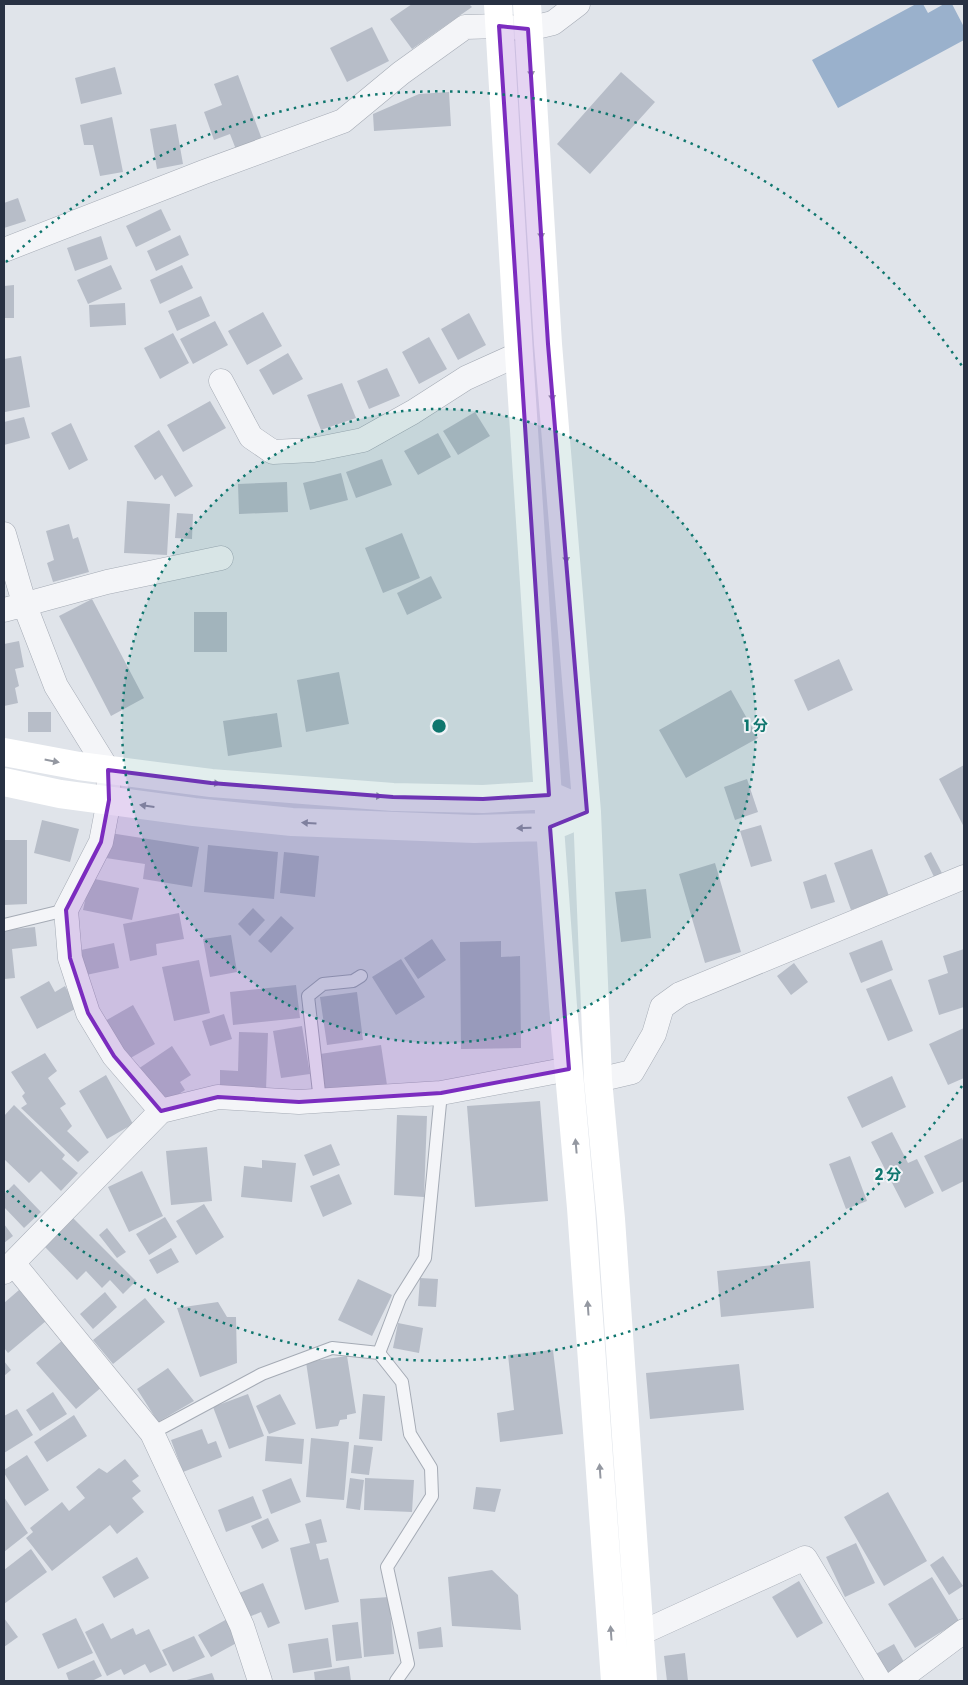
<svg xmlns="http://www.w3.org/2000/svg" width="968" height="1685" viewBox="0 0 968 1685" font-family="Poppins,'Noto Sans JP',sans-serif">
	<style>
		.water { fill: #9ab1cc }
		.building { fill: #b7bdc8 }
		.lines { fill: none; stroke-linecap: round; stroke-linejoin: round }
		.lane-casing { stroke: #a5abb5; stroke-width: 14 }
		.street-casing { stroke: #a5abb5; stroke-width: 25 }
		.lane { stroke: #f4f5f8; stroke-width: 12 }
		.street { stroke: #f4f5f8; stroke-width: 24 }
		.secondary { stroke: #fff; stroke-width: 28 }
		.oneway { fill: #9498a1 }
		.marked { fill: #7b2cbf; fill-opacity: 0.2; stroke: #7b2cbf; stroke-width: 4; stroke-linejoin: round }
		.ring { fill: none; stroke: #0f766e; stroke-width: 2.5; stroke-dasharray: 2.5 5 }
		.centre { fill: #0f766e; stroke: #f0f3f7; stroke-width: 2.5 }
		.ring-label { font-size: 15px; text-anchor: middle; font-weight: bold; fill: #0f766e; stroke: #f0f3f7; stroke-width: 4; stroke-linejoin: round; paint-order: stroke }
	</style>
	<rect width="100%" height="100%" fill="#e0e4ea"/>
	<path class="water" d="M916,4h7l5,9 16,-9h8l12,23v13l-126,68 -26,-48z"/>
	<path class="building" d="M412,4h57l3,3 -60,42 -22,-30z
		M372,27l17,34 -42,21 -17,-34z
		M115,67l7,27 -41,10 -6,-26z
		M621,72l34,30 -65,72 -33,-30z
		M238,75l25,67 -26,10 -7,-18 -16,6 -10,-28 18,-7 -8,-21z
		M449,92l2,34 -77,5 -1,-17 46,-20z
		M112,117l11,55 -23,4 -7,-31h-9l-4,-20z
		M176,124l7,40 -26,5 -7,-40z
		M18,198l8,23 -22,7v-25z
		M161,209l10,21 -35,17 -10,-21z
		M180,235l9,20 -33,16 -9,-20z
		M101,236l7,23 -33,12 -8,-23z
		M111,265l11,24 -34,15 -11,-24z
		M182,265l11,23 -33,16 -10,-24z
		M14,285v33h-10v-32z
		M201,296l9,20 -33,15 -9,-20z
		M125,303l1,22 -36,2 -1,-22z
		M263,312l19,34 -35,19 -19,-34z
		M469,313l17,32 -28,15 -17,-31z
		M215,321l13,24 -35,19 -13,-25z
		M173,333l16,30 -29,16 -16,-31z
		M429,337l18,32 -28,15 -17,-32z
		M288,353l15,26 -30,16 -14,-25z
		M21,356l9,51 -25,5 -1,-53z
		M387,368l13,28 -31,13 -12,-28z
		M342,383l14,35 -35,12 -14,-35z
		M210,401l16,27 -43,24 -16,-27z
		M475,412l15,24 -32,19 -15,-24z
		M24,417l6,21 -26,7v-23z
		M71,423l17,37 -19,10 -18,-37z
		M159,430l34,56 -18,11 -13,-22 -7,5 -21,-34z
		M438,433l13,24 -33,18 -14,-24z
		M382,459l10,26 -36,13 -10,-26z
		M341,473l7,27 -38,10 -7,-27z
		M287,482l1,30 -49,2 -1,-30z
		M127,501l43,3 -3,51 -43,-2z
		M177,513l16,1 -1,25 -17,-1z
		M69,524l4,15 5,-2 11,35 -36,10 -6,-19 7,-3 -8,-29z
		M402,533l18,45 -37,15 -18,-45z
		M431,576l11,22 -35,17 -10,-22z
		M92,599l52,99 -33,18 -52,-100z
		M194,612h33v40h-33z
		M19,641l5,26 -9,2 4,17 -4,2 3,15 -14,3v-62z
		M839,659l14,31 -45,21 -14,-31z
		M339,672l10,52 -43,8 -9,-52z
		M731,690l27,48 -72,40 -27,-48z
		M28,712h23v20h-23z
		M277,713l5,34 -54,9 -5,-35z
		M964,765v62l-25,-48z
		M747,779l11,33 -23,8 -11,-33z
		M42,820l37,9 -9,33 -36,-9z
		M761,825l11,36 -21,6 -11,-36z
		M110,833l89,14 -7,40 -49,-8 2,-15 -39,-6z
		M4,840h23v64l-23,1z
		M208,845l70,7 -4,47 -70,-7z
		M872,849l17,47 -38,14 -17,-47z
		M284,852l35,4 -4,41 -35,-4z
		M931,852l13,25 -8,4 -12,-25z
		M715,863l26,89 -36,11 -26,-89z
		M826,874l9,28 -24,7 -8,-27z
		M90,878l49,10 -7,32 -49,-10z
		M646,889l5,49 -30,4 -6,-50z
		M253,908l12,12 -15,16 -12,-12z
		M179,913l5,26 -28,5 1,11 -27,6 -7,-37z
		M281,916l13,12 -23,25 -13,-12z
		M35,927l2,19 -25,3 3,29 -11,1v-49z
		M231,935l6,37 -27,5 -7,-38z
		M432,939l14,21 -28,19 -14,-21z
		M882,940l11,30 -32,13 -12,-30z
		M501,941v16l19,-1 1,92 -60,1 -1,-107z
		M114,943l5,25 -33,7 -5,-25z
		M964,949v58l-25,8 -11,-35 20,-7 -5,-17z
		M401,959l24,38 -29,18 -24,-38z
		M199,960l11,53 -36,8 -12,-54z
		M794,963l14,19 -17,13 -14,-19z
		M891,979l22,52 -25,10 -22,-52z
		M49,981l6,11 10,-6 12,22 -40,21 -17,-32z
		M296,985l4,33 -67,7 -3,-33z
		M357,992l6,48 -36,5 -7,-48z
		M133,1005l22,39 -28,16 -22,-39z
		M224,1014l8,25 -22,7 -8,-25z
		M302,1026l8,48 -29,4 -8,-47z
		M964,1028v50l-16,7 -19,-41z
		M239,1032l29,1 -2,57 -46,-2v-18l18,1z
		M381,1045l6,40 -61,9 -6,-40z
		M172,1046l19,29 -11,7 5,8 -23,15 -24,-36z
		M45,1053l12,18 -9,7 18,26 -6,4 12,18 -5,5 22,21 -11,10 -57,-54 6,-4 -5,-8 3,-3 -14,-21z
		M106,1075l27,49 -26,15 -28,-48z
		M892,1076l14,31 -44,21 -15,-31z
		M540,1101l8,100 -73,6 -8,-101z
		M14,1105l51,50 -3,4 16,14 -17,18 -20,-20 -12,12 -25,-24v-43z
		M397,1115l30,1 -3,81 -30,-2z
		M892,1132l16,31 9,-4 17,34 -29,15 -34,-66z
		M962,1138l2,5v38l-22,11 -18,-36z
		M331,1144l9,21 -27,11 -9,-21z
		M207,1147l5,54 -41,4 -5,-54z
		M850,1156l17,45 -21,8 -17,-45z
		M262,1160l34,3 -4,39 -51,-5 3,-31 18,2z
		M142,1171l21,45 -34,16 -21,-45z
		M339,1174l13,30 -29,13 -13,-31z
		M14,1184l27,28 -17,16 -20,-21v-13z
		M204,1204l20,33 -28,18 -20,-34z
		M165,1217l12,20 -28,18 -13,-21z
		M73,1218l63,63 -13,13 -13,-14 -8,8 -16,-17 -9,9 -32,-33z
		M4,1224l9,12 -9,7z
		M107,1228l19,24 -9,6 -18,-23z
		M171,1248l8,14 -22,12 -8,-14z
		M810,1261l4,47 -93,9 -4,-46z
		M420,1278l18,1 -2,28 -18,-1z
		M358,1279l34,16 -20,41 -34,-16z
		M19,1290l27,31 -38,32 -4,-5v-45z
		M105,1292l12,15 -24,22 -13,-15z
		M145,1298l20,24 -52,42 -20,-24z
		M218,1302l9,15h9l1,46 -37,14 -23,-69z
		M398,1323l25,5 -4,25 -26,-5z
		M64,1339l39,47 -27,23 -40,-46z
		M553,1350l10,84 -63,8 -3,-29 17,-3 -6,-55z
		M347,1356l9,57 -9,2v4l-7,1 -2,6 -22,3 -10,-67z
		M4,1361l7,9 -7,6z
		M739,1364l5,46 -94,9 -4,-46z
		M168,1368l26,33 -36,21 -21,-33z
		M53,1392l14,22 -27,17 -14,-21z
		M248,1394l16,42 -35,13 -16,-42z
		M280,1394l16,30 -27,10 -13,-28z
		M363,1394l22,2 -3,45 -23,-2z
		M17,1409l16,26 -29,18v-37z
		M74,1415l13,21 -40,26 -13,-20z
		M202,1429l6,15 8,-3 6,16 -39,15 -12,-32z
		M267,1436l37,3 -2,25 -37,-3z
		M311,1438l38,4 -5,58 -38,-3z
		M354,1445l19,2 -4,28 -18,-2z
		M27,1455l22,35 -24,16 -21,-33v-3z
		M125,1459l14,17 -7,5 9,10 -9,7 12,14 -27,22 -7,-9 -58,46 -26,-33 7,-6 -3,-4 32,-26 7,9 16,-13 -9,-11 23,-19 8,5z
		M291,1478l10,24 -30,12 -9,-24z
		M350,1478l14,2 -4,30 -14,-2z
		M365,1478l49,2 -2,32 -48,-2z
		M476,1487l25,2 -6,23 -22,-3z
		M888,1492l39,69 -43,25 -40,-69z
		M253,1496l9,22 -36,14 -8,-22z
		M4,1497l24,36 -24,19z
		M268,1518l11,23 -17,8 -11,-23z
		M321,1519l6,23 -11,2 4,16 8,-2 11,44 -34,8 -15,-62 20,-5 -5,-19z
		M856,1543l19,40 -30,14 -19,-40z
		M31,1549l16,23 -43,32v-34z
		M943,1556l20,30 -14,9 -19,-30z
		M137,1557l12,21 -35,20 -12,-21z
		M492,1570l26,25 3,35 -69,-4 -4,-49z
		M932,1577l27,44 -44,27 -27,-44z
		M799,1581l24,42 -26,15 -25,-41z
		M263,1583l17,40 -12,5 -7,-16 -12,5 -10,-24z
		M389,1597l5,57 -30,3 -4,-58z
		M4,1618l14,19 -14,10z
		M76,1618l17,35 -35,16 -16,-35z
		M229,1618l13,22 -31,17 -13,-22z
		M358,1622l4,36 -26,3 -4,-36z
		M103,1623l8,16 22,-11 3,7 13,-6 18,36 -17,8 -5,-9 -21,11 -3,-6 -14,7 -22,-44z
		M441,1627l2,20 -24,2 -2,-17z
		M194,1636l11,21 -32,15 -11,-22z
		M328,1638l4,29 -39,6 -5,-29z
		M894,1644l11,20 -20,11 -11,-20z
		M685,1653l3,28h-21l-3,-25z
		M94,1660l8,16 -10,5h-23l-3,-8z
		M349,1666l2,15h-36l-1,-9z
		M212,1673l3,8h-32z"/>
	<g class="lines">
		<defs>
			<path id="lane" d="M4,925l62,-15
				M320,1101l-12,-105 15,-12 30,-3 8,-5
				M379,1353l21,-55 25,-40 16,-165
				M152,1433l110,-59 70,-26 47,5 23,29 8,52 21,34 1,28 -45,71 21,97 -12,17"/>
			<path id="street" d="M4,250l200,-78 139,-51 58,-48 64,-46 34,-1 29,3 25,-6 25,-19
				M221,381l30,56 22,15 40,-2 50,-10 50,-28 53,-34 53,-24
				M4,534l21,72 31,80 52,84 1,30 -8,42 -35,68 4,48 18,55 26,43 47,55
				M4,610l103,-28 114,-24
				M598,1080l34,-8 22,-38 8,-27 18,-13 284,-117
				M13,1263l139,170 90,193 18,55
				M4,1272l157,-161 57,-14 81,5 142,-9 128,-24
				M639,1634l166,-76 74,123
				M897,1681l67,-50"/>
		</defs>
		<use href="#lane" class="lane-casing"/>
		<use href="#street" class="street-casing"/>
		<use href="#lane" class="lane"/>
		<use href="#street" class="street"/>
		<path class="secondary" d="M498,4l21,350 31,473 13,179 18,202 34,473
			M527,4l21,340 39,468 11,268 13,139 32,462
			M4,752l75,14 132,17 182,14 90,2 66,-4 16,7
			M4,782l56,12 134,18 98,10 182,7 76,-2 17,-7"/>
	</g>
	<defs><path id="oneway-solid" d="M-6-.8H1V-3.2L6.5 0L1 3.2V.8H-6Z" transform="scale(1.25)"/></defs>
	<g class="oneway">
		<use href="#oneway-solid" transform="translate(531 70) rotate(86)"/>
		<use href="#oneway-solid" transform="translate(541 232) rotate(86)"/>
		<use href="#oneway-solid" transform="translate(552 394) rotate(85)"/>
		<use href="#oneway-solid" transform="translate(566 556) rotate(85)"/>
		<use href="#oneway-solid" transform="translate(52 761) rotate(11)"/>
		<use href="#oneway-solid" transform="translate(213 783) rotate(6)"/>
		<use href="#oneway-solid" transform="translate(375 796) rotate(4)"/>
		<use href="#oneway-solid" transform="translate(147 806) rotate(-172)"/>
		<use href="#oneway-solid" transform="translate(309 823) rotate(-177)"/>
		<use href="#oneway-solid" transform="translate(524 828) rotate(178)"/>
		<use href="#oneway-solid" transform="translate(576 1146) rotate(-95)"/>
		<use href="#oneway-solid" transform="translate(588 1308) rotate(-94)"/>
		<use href="#oneway-solid" transform="translate(600 1471) rotate(-94)"/>
		<use href="#oneway-solid" transform="translate(611 1633) rotate(-94)"/>
	</g>
	<path class="marked" d="M499,26l29,3 20,315 39,468 -37,15 19,242 -128,24 -142,9 -81,-5 -57,14 -47,-55 -26,-43 -18,-55 -4,-48 35,-68 8,-42 -1,-30 103,13 182,14 90,2 66,-4z"/>
	<circle cx="439" cy="726" r="317" fill="#0f766e" fill-opacity=".12"/>
	<g class="ring">
		<circle cx="439" cy="726" r="317"/>
		<path d="M962 1086A635 635 0 0 1 6 1190M6 262A635 635 0 0 1 962 366"/>
	</g>
	<circle cx="439" cy="726" r="8" class="centre"/>
	<g class="ring-label">
		<text x="756" y="731">1 分</text>
		<text x="888" y="1180">2 分</text>
	</g>
	<rect width="968" height="1685" fill="none" stroke="#283143" stroke-width="10"/>
</svg>
